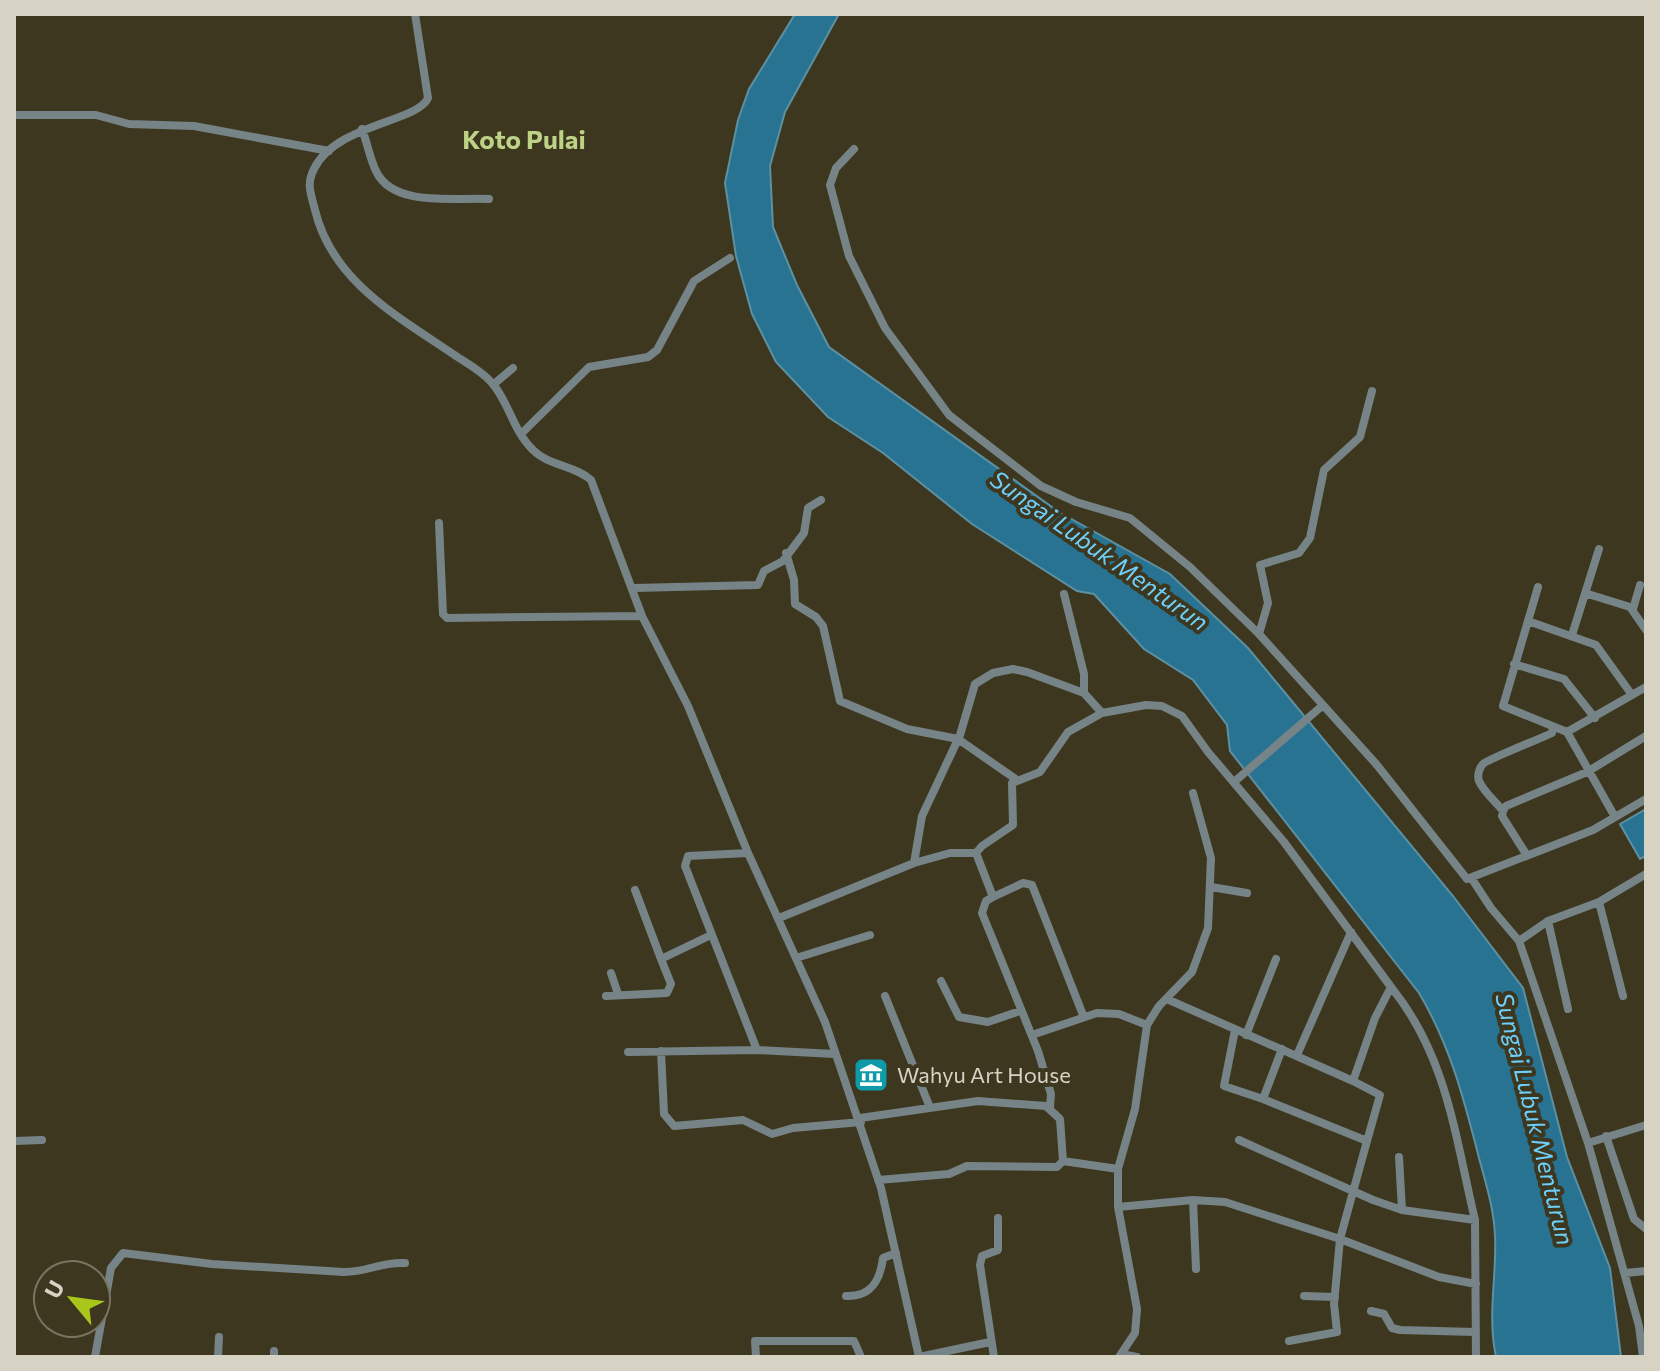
<svg xmlns="http://www.w3.org/2000/svg" width="1660" height="1371" viewBox="0 0 1660 1371" font-family="Commissioner,sans-serif">
	<style>
		.water { fill: #297392; stroke: #5d90a1; stroke-width: 2 }
		.lines { fill: none; stroke-linecap: round; stroke-linejoin: round }
		.minor { stroke: #768488; stroke-width: 8 }
		.labels { text-anchor: middle; stroke-width: 8; stroke-linejoin: round; paint-order: stroke }
		.poi-label { font-size: 22px; fill: #d6d2c4; stroke: #3d371f; text-anchor: start }
		.water-label { font-size: 24px; font-style: italic; fill: #6ecffb; stroke: #3d371f }
		.quarter-label { font-size: 26px; font-weight: bold; fill: #bed287; stroke: #3d371f }
	</style>
	<rect width="100%" height="100%" fill="#3d371f"/>
	<path class="water" d="M795,14h44l-54,98 -15,54 3,61 24,58 32,62 230,165 111,62 78,74 205,248 70,92 44,169 43,111 11,89h-125c-9,-42 1,-80 -1,-121 -1,-27 -9,-52 -16,-78 -15,-59 -29,-113 -60,-165l-189,-242 -3,-26 -34,-45 -49,-31 -50,-55 -17,-3 -105,-67 -89,-71 -55,-36 -52,-55 -24,-48 -16,-58 -11,-73 13,-63 11,-31z
		M1646,809v47l-6,3 -20,-35z"/>
	<g class="lines">
		<path class="minor" d="M415,14l13,84c-10,24 -92,26 -114,71 -8,15 -3,25 1,41 17,71 82,106 138,144 13,9 29,17 39,29 17,19 21,48 41,67 16,16 41,15 58,30l51,136 46,90 60,147 77,169 56,166 38,169 71,-15
			M14,115h82l33,9 65,2 135,25
			M362,129c5,13 8,30 14,42 17,37 80,26 113,28
			M854,149l-18,19 -6,17 19,71 36,72 64,87 92,71 35,16 54,16 60,49 69,67 118,131 90,114 126,-49 53,-31
			M494,384l19,-16
			M521,434l68,-67 59,-10 9,-7 37,-69 36,-23
			M439,523l4,91 4,4 195,-2
			M786,553l8,27 1,24 21,13 7,9 17,75 67,28 51,10 59,41
			M1538,587l-35,119 64,26
			M634,588l124,-3 6,-14 19,-10 21,-28 4,-25 13,-8
			M1064,594l20,80v19
			M1588,594l42,13 16,23
			M1633,609l7,-24
			M1528,621l68,24 36,50
			M1259,634l9,-31 -8,-38 39,-12 11,-15 14,-68 36,-33 12,-46
			M1572,635l27,-86
			M1514,664l50,15 31,39
			M1234,782l88,-76
			M1503,811l3,-5 81,-34 59,-36
			M1615,817l-48,-85 79,-45
			M748,853l-60,3 -3,10 72,184
			M976,853l6,-7 31,-21 -1,-42 28,-11 28,-40 34,-19 44,-8 16,1 20,10 26,36 76,90 107,145 -16,31 -22,63 -184,-81
			M976,853l17,44 30,-14 9,2 51,130
			M1526,854l-24,-38 1,-5c-7,-9 -20,-20 -24,-30 -2,-5 0,-13 4,-17 3,-4 59,-26 69,-31l1,-5
			M914,863l36,-10h26
			M1472,879l19,29 28,33 69,202 51,183 4,31
			M1211,887l36,6
			M635,890l26,69 50,-24
			M993,897l-7,4 -4,12 56,138 13,43 -1,13
			M1599,902l24,94
			M779,918l135,-55 8,-47 38,-81 15,-51 18,-11 20,-4 14,3 57,21 18,20
			M1548,921l20,88
			M1519,941l29,-20 51,-19 47,-28
			M796,958l74,-23
			M611,973l7,21
			M941,981l18,36 29,5 32,-11
			M1391,987c56,69 64,149 84,233
			M606,996l61,-3 4,-9 -10,-25
			M885,996l44,109
			M1235,1030l-11,56 39,13
			M1032,1035l65,-22 22,1 28,11
			M1246,1035l30,-76
			M1282,1049l-19,50 104,42 -27,98 -6,65 3,28 -48,9
			M661,1051l3,63 10,12 69,-6 29,14 21,-6 68,-6
			M628,1052l129,-2 78,4
			M1297,1055l54,-123
			M1353,1081l27,14 -13,46
			M860,1118l118,-17 68,5 14,13 3,42 -6,6 -90,-1 -18,8 -71,6
			M1606,1136l28,83 12,10
			M1239,1140l134,60 29,10 73,10 1,137
			M14,1141l28,-1
			M1588,1143l58,-18
			M1399,1157l3,53
			M1063,1161l55,8
			M1193,1200l3,69
			M1118,1207l75,-7 32,2 115,37 99,38 37,7
			M1625,1273l21,-2
			M846,1296c25,1 34,-15 37,-38l13,-5
			M1304,1296l31,1
			M1371,1311l13,3 8,14 8,2 75,2
			M1121,1354l16,3
			M95,1357l16,-89 12,-15 89,11 132,8c25,0 34,-10 61,-9
			M218,1357l1,-20
			M274,1357v-6
			M756,1357l-1,-16h99l7,16
			M994,1357l-14,-92 2,-9 16,-6v-32
			M1119,1357l16,-24 2,-24 -19,-102v-38l17,-60 12,-84 12,-19 33,-34 16,-44 3,-70 -18,-65"/>
	</g>
	<defs>
		<symbol id="museum-square" viewBox="-11 -11 22 22"><rect x="-9" y="-9" width="18" height="18" rx="4" fill="#0f9aa8" stroke="#3d371f"/><path d="M0-6L6-3V-2H-6V-3ZM-5-1h2V3h-2ZM-1-1h2V3h-2ZM3-1h2V3H3ZM-6 4H6V6H-6Z" fill="#fff"/></symbol>
	</defs>
	<g fill-rule="evenodd">
		<use href="#museum-square" x="851" y="1055" width="40" height="40"/>
	</g>
	<g class="labels">
		<g class="poi-label">
			<text x="897" y="1083">Wahyu Art House</text>
		</g>
		<g class="water-label">
			<text transform="translate(1099 551) rotate(35)" y="8">Sungai Lubuk Menturun</text>
			<text transform="translate(1534 1119) rotate(76)" y="8">Sungai Lubuk Menturun</text>
		</g>
		<g class="quarter-label">
			<text x="524" y="149">Koto Pulai</text>
		</g>
	</g>
	<rect width="1660" height="1371" fill="none" stroke="#d6d2c4" stroke-width="32"/>
	<g transform="translate(72 1299) rotate(299)"><circle r="38" fill="#3d371f" stroke="#7a7561" stroke-width="2"/>
	<path d="M0-6L14 30L0 20L-14 30Z" fill="#a9c71b"/>
	<text y="-12" font-size="22" font-weight="bold" text-anchor="middle" fill="#d6d2c4">U</text>
	</g>
</svg>
